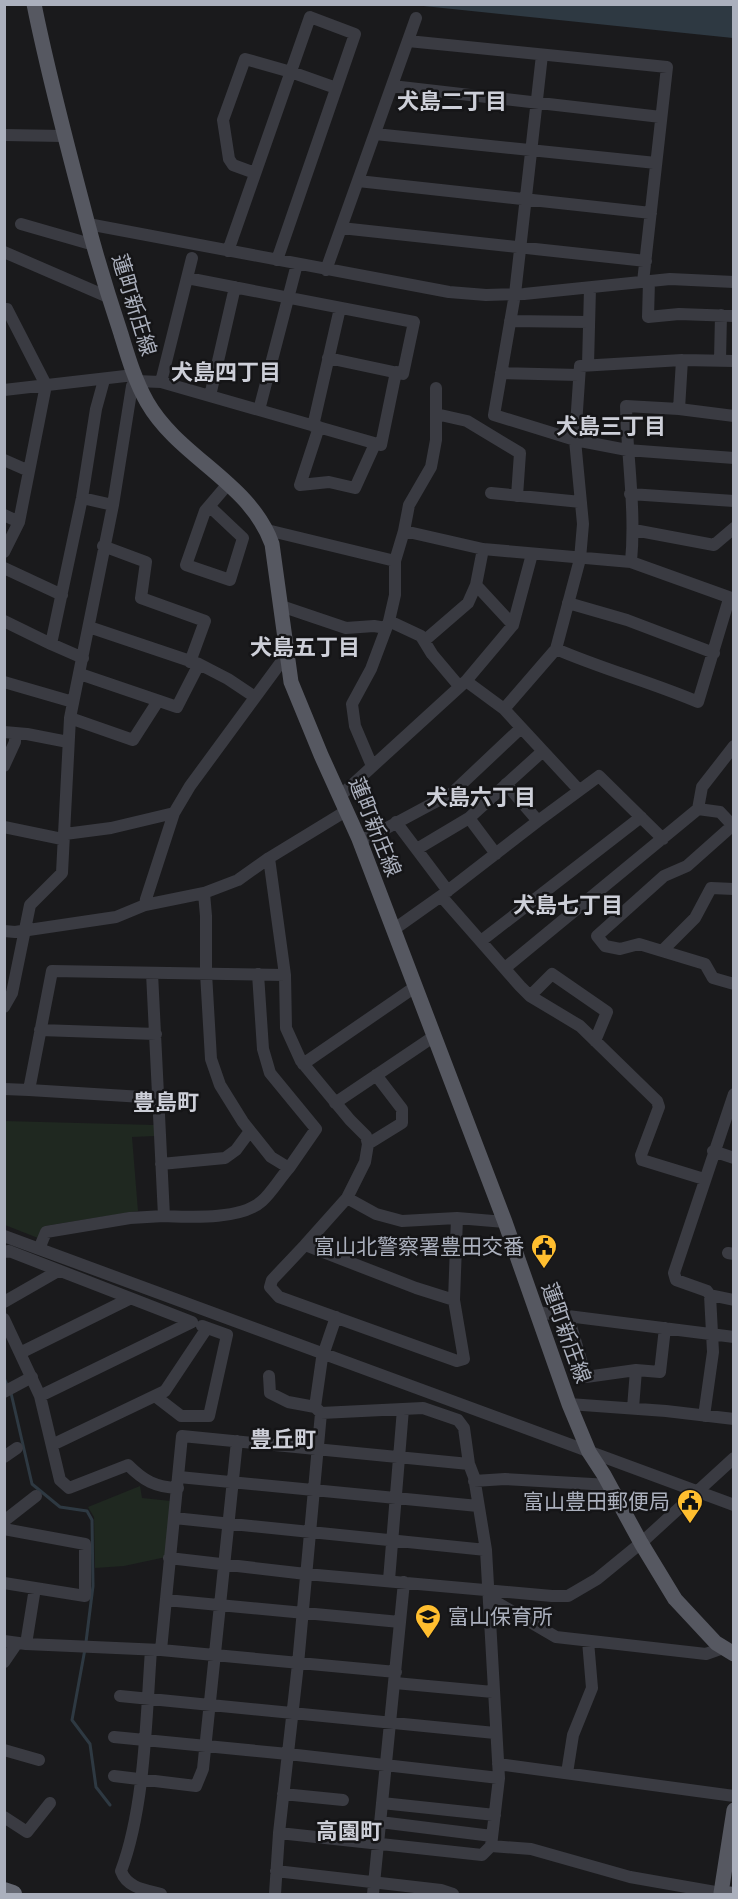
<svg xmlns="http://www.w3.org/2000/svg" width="738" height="1899" viewBox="0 0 738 1899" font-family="'Titillium Web','Noto Sans JP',sans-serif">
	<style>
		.green { fill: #1f2820 }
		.water { fill: #2e3942 }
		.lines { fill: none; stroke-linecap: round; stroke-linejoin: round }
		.stream { stroke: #2e3942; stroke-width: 3 }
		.minor { stroke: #3a3b42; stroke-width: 12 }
		.major { stroke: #565861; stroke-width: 15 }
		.highway { stroke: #666973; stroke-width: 18 }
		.labels { text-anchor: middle; stroke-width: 5; stroke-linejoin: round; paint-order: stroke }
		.street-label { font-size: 21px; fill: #abb0bd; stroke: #151517 }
		.poi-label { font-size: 21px; fill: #abb0bd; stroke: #151517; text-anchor: end }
		.neighbourhood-label { font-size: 22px; font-weight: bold; fill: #cdcfd8; stroke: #151517 }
	</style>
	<rect width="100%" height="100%" fill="#1a1a1c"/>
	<path class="green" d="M4,1121l150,4 1,11 -23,1 6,74 -93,15 -7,12 -33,-13z
		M140,1486l2,12 29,3 -5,56 -42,9 -29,2 -1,-51 -6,-10z"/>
	<path class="water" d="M414,5h319v33z"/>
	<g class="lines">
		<path class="stream" d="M4,1378l4,9
			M11,1393l21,91 28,23 27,4 5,9 1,66 -7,56
			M85,1649l-13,71 18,24 6,43 14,18"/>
		<path class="minor" d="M408,41l259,26 -24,215
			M542,55l-27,239 -21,121 81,25 52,10 107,8
			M392,86l269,31
			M375,134l281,29
			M4,135l60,1
			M255,173l-22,-8 -4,-6 -6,-39 22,-61 46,13 45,16
			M358,181l293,32
			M21,224l73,21
			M88,224l361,68 37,3 38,-1 146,-15 64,3
			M341,228l305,33
			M228,251l82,-234 45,17 -78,226
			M4,252l104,45
			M326,270l90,-252
			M187,278l227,44 -11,52 -75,-16
			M649,281l-1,36 31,-3 55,2
			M4,309h3l39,76 -27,137 -15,30
			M510,321l79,1
			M720,360l1,-45
			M588,365l2,-77
			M501,373l78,2
			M161,382l31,-124
			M4,390l130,-15
			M210,396l25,-109
			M679,409l3,-49
			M259,410l38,-146
			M436,414l31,7 53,32 -3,43
			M313,426l27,-118
			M319,427l-19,58 29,-3 26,6 20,-44
			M4,460l25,11
			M491,493l90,9
			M630,494l104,7
			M82,498l31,7
			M209,506l34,32 -13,42 -44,-15 19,-54 23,-27
			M4,515l15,7
			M267,530l128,31 9,-30 79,18 148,13 103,37
			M634,530l80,15 20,-17
			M404,531l5,-26 22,-38 5,-27v-52
			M103,546l43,16 -5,36 64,23 -15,41
			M631,562c5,-52 -4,-104 -5,-156l53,3 55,7
			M4,568l58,27
			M476,585l37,40
			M568,603l59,17 87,33
			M281,606l65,22 28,-2 12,2
			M4,621l47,23 31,-146 14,-89 8,-29
			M389,621l32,15 11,18 27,32
			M89,627l110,37 29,15 27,18
			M424,641l44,-38 8,-18 7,-36
			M51,644l32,14
			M556,649c46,20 95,33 142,53l31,-103
			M80,674l97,33 22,-43
			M466,681l47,-56 19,-71
			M4,682l69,20
			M504,709l75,81
			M70,718l63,22 25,-39
			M4,732l23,2 41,8
			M4,766l11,-24v-9
			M372,766l-17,-40 -3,-22 19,-35 18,-48 6,-26v-34
			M506,784l32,37
			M340,796l126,-115 38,28 52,-60 24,-90 3,-35 -8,-84 5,-74 102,-6 52,1
			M698,809l4,-22 32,-41
			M469,818l27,36
			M396,822l52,69
			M732,826l-45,40 -23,10 -67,60 8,10 15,3 19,-5 66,20 8,14 21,6
			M4,827l58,12
			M65,834l46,-6 63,-15
			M359,839l11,-2 82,-44 69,-65
			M663,839l-64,-63 -61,45 -97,75 79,90 10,10 50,30 77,75 2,6 -18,48 1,5 62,19
			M417,849l52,-31 74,-67
			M269,858l16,117 1,53 15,33 49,59 16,16 2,8 -3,18 -18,36 -42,47
			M145,905l1,-6 28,-86 16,-27 97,-132
			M393,930l48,-34
			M4,931l11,1 101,-15 29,-12 59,-12 34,-13 31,-22 77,-47
			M481,941l160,-124
			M662,951l33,-33 16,-30 23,1
			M505,968l193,-159 22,3 14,15
			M152,973l12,243c27,1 77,4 98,-15 10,-9 18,-23 27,-33l-18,-11 -28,-35 -23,-37 -9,-26 -5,-86v-57l-2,-23
			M258,974l5,75 7,24 46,56 -27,39
			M530,996l22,-22 55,38 -12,29
			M4,1007l8,-14 18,-88 32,-32 8,-155 43,-213 19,-119 4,-5 25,1 220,63 15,-73
			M40,1030l116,4
			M303,1064l112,-77
			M4,1089l25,1
			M159,1098l-130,-8 23,-119 233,4
			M335,1103l98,-66
			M368,1144l34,-21v-14l-26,-34
			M713,1151l21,7
			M161,1164l64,-6 11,-8 14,-19
			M347,1198l29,16 26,7 55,-3 48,4
			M4,1236l730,269
			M305,1245l111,43 38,12 10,59 -7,2 -178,-64 -9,-10 2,-7z
			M39,1249l7,-17 84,-14 34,-2
			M4,1252l5,-1 183,71 -152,74
			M728,1253l6,1
			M710,1295l24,5
			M454,1300l3,-82
			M4,1302l54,-31
			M536,1312l198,25
			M568,1316l18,61 50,-7 24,2 5,-44
			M4,1319l36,77 20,84 9,8 59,-23c16,16 27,22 50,23
			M20,1353l109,-54
			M269,1376l1,17 18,9 27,5
			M4,1392l28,-15
			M155,1396l26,20h28l18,-81 -25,-9
			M569,1404l97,7 68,8
			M633,1408l3,-38
			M704,1416l9,-64 -3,-57 -3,-4 -31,-11 -2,-7 60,-179
			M52,1445l113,-54 42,-63
			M4,1457l13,-9
			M179,1477l299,29
			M474,1481l31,-2 105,6
			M174,1518l312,32
			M4,1521l32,-25
			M4,1529l81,15v52l-81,-13
			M169,1558l137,16 246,22h16l29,-17 44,-36 93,-85
			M389,1580l14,-171
			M489,1598l67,39 150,17 17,-6
			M166,1600l234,22
			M4,1641l22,3 135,6 235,22
			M26,1644l9,-56
			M151,1650c-5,69 -6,157 -30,221 6,17 25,19 40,23
			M161,1650l21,-214 287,28
			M4,1662l13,-19
			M395,1683l98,9
			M120,1696l375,37
			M114,1737l174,17 211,24
			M4,1750l35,10
			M498,1764l236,32
			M567,1773l6,-38 19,-47 -4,-47
			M114,1776l82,10 7,-17 34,-328
			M283,1794l60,6
			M382,1803l113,12
			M4,1817l23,15 23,-29
			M380,1822l112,14
			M279,1833l203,22 9,-9 8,-68 -13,-228 -12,-73 -5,-13 -5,-36 -6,-8 -35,-12 -102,5 -6,-6 7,-49 14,-41
			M491,1846l40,3 99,28 91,16 -1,1
			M276,1871l165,19 12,4
			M275,1894l4,-61 19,-169 23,-251
			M373,1894l31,-312"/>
		<path class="major" d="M34,4c15,75 35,148 54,221 10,37 21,73 33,109 7,23 14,47 26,68 32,56 103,80 125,142l19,138 30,73 38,84 146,383 64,182 20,48 15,23 37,68 34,56 41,44 18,11
			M730,1894l-9,-1 13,-83"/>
		<path class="highway" d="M4,1891l9,3"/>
	</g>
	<defs>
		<symbol id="civic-pin" viewBox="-11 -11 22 30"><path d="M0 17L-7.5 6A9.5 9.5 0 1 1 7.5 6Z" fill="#ffbe2f" stroke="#151517"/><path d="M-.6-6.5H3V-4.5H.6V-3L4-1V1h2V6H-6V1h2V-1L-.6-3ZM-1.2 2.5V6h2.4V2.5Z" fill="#111"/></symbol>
		<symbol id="school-pin" viewBox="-11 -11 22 30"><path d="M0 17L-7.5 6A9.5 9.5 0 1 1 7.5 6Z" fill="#ffbe2f" stroke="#151517"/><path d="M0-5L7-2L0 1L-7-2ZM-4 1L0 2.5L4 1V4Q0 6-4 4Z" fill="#111"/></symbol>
	</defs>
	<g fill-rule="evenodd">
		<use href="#civic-pin" x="529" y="1232" width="30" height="40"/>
		<use href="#civic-pin" x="675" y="1487" width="30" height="40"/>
		<use href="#school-pin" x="413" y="1602" width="30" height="40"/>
	</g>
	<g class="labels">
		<g class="street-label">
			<text transform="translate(134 305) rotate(73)" y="7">蓮町新庄線</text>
			<text transform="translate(375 827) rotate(68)" y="7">蓮町新庄線</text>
			<text transform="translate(566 1333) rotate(70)" y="7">蓮町新庄線</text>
		</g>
		<g class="poi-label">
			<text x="524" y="1254">富山北警察署豊田交番</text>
			<text x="670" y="1509">富山豊田郵便局</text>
			<text x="448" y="1624" text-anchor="start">富山保育所</text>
		</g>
		<g class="neighbourhood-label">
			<text x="452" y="109">犬島二丁目</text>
			<text x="226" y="380">犬島四丁目</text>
			<text x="611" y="434">犬島三丁目</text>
			<text x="305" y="655">犬島五丁目</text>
			<text x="481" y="805">犬島六丁目</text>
			<text x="568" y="913">犬島七丁目</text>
			<text x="166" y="1110">豊島町</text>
			<text x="283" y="1447">豊丘町</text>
			<text x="349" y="1839">高園町</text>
		</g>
	</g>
	<rect width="738" height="1899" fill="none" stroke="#abb0bd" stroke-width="12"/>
</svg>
